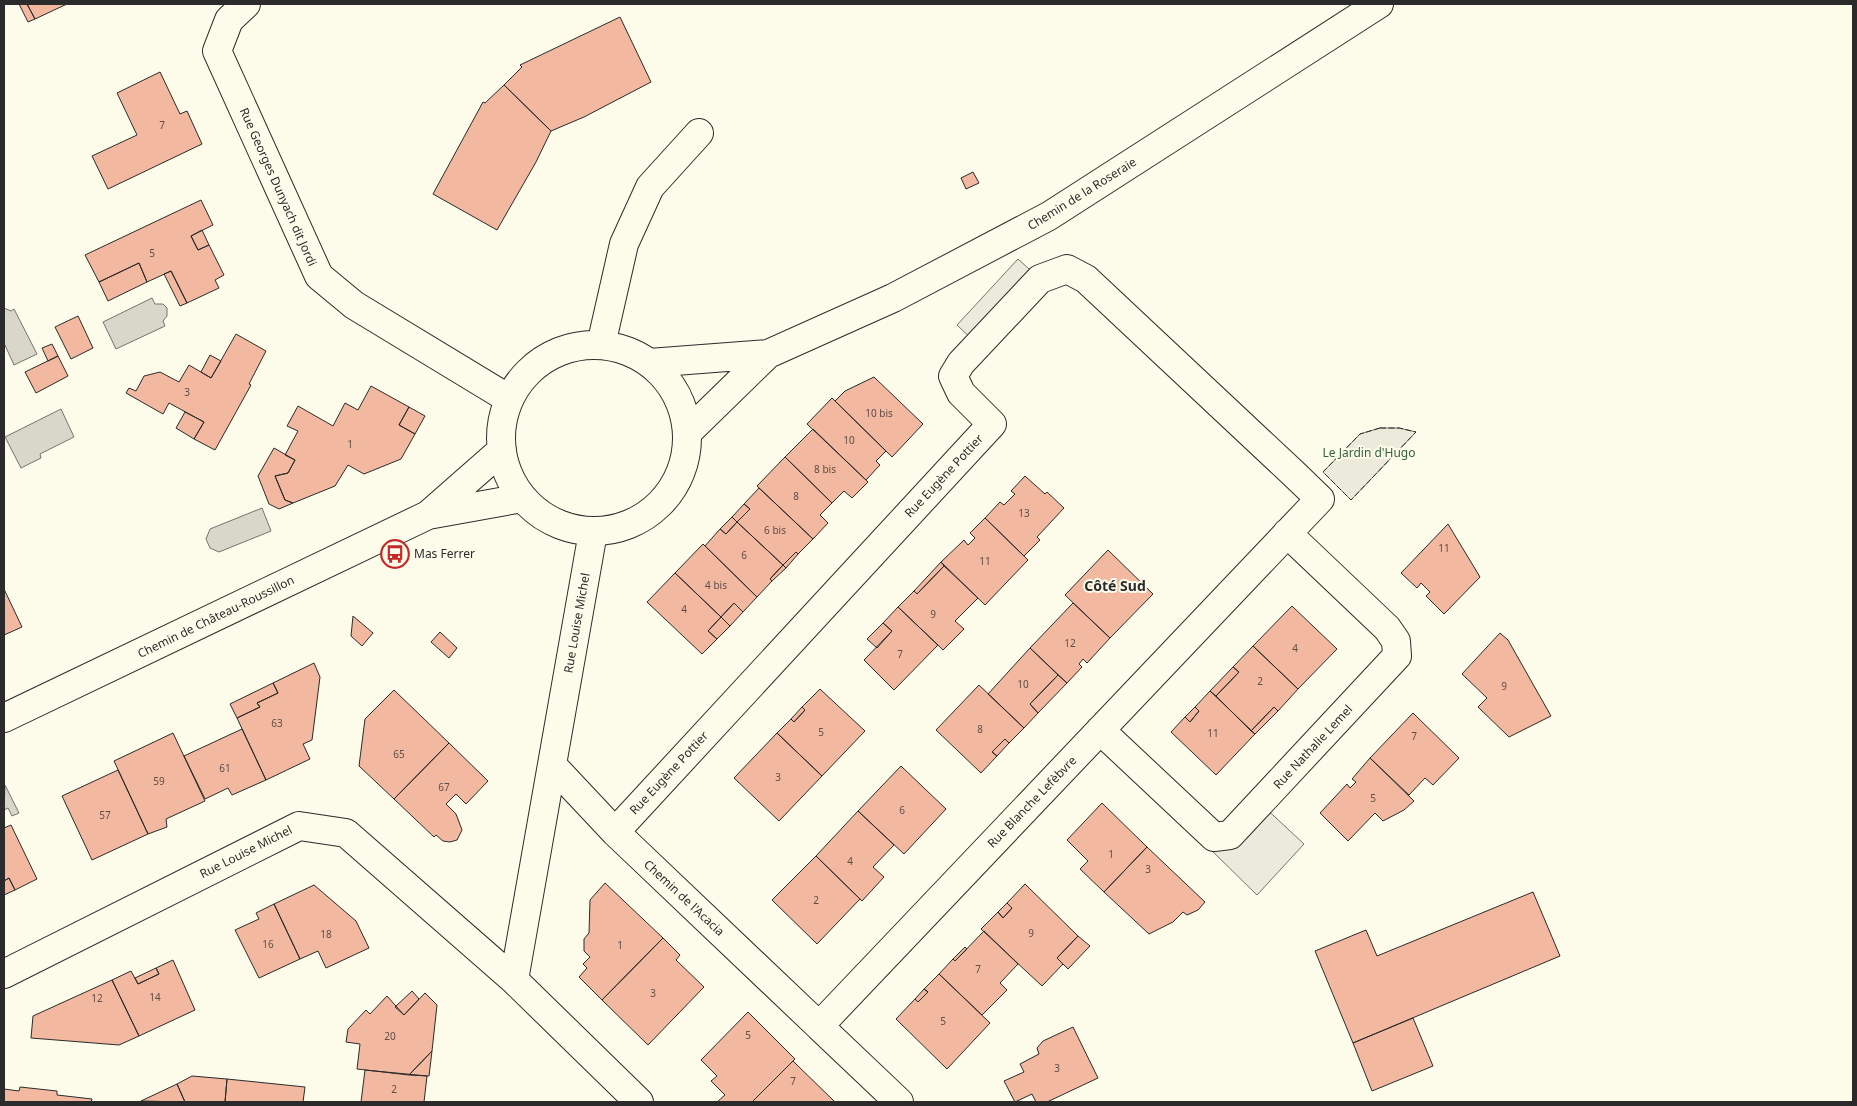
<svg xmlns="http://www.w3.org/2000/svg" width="1857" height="1106" viewBox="0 0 1857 1106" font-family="'Noto Sans',sans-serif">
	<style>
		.green { fill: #ecebdb; stroke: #74746e }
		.parking { fill: #eceadb; stroke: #74746e }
		.water { fill: #d8d7c9; stroke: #74746e }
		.building { fill: #f2b8a0; stroke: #2b2b2b }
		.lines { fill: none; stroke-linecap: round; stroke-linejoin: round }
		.street-casing { stroke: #2b2b2b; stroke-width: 30 }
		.secondary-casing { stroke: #2b2b2b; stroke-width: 30 }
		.street { stroke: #fdfbea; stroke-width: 28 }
		.secondary { stroke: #fdfbea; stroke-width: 28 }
		.fence { stroke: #2b2b2b; stroke-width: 1; stroke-dasharray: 6 2.5; stroke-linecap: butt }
		.labels { text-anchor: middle; stroke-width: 4; stroke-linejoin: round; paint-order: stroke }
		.number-label { font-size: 10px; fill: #5d4e48 }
		.street-label { font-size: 12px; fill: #2b2b2b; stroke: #fdfbea }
		.park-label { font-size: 12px; fill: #34623c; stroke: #fdfbea }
		.poi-label { font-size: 12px; fill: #2b2b2b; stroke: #fdfbea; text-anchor: start }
		.neighbourhood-label { font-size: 14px; font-weight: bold; fill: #2b2b2b; stroke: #fdfbea }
	</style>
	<rect width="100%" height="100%" fill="#fdfbea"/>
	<path class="green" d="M1380,428h19l17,4 -65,68 -28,-28 37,-38z"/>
	<path class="parking" d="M1018,259l22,20 -62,66 -21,-20z
		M1260,803l44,41 -47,51 -50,-49z"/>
	<path class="water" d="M152,298l3,6h8l4,4v8l-4,5 2,5 -49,23 -13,-27z
		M4,308l7,3 3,-2 23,45 -23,11 -10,-22z
		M61,409l13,28 -34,17 1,4 -20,10 -16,-31z
		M262,508l9,23 -52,21 -9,-4 -4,-9 4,-10z
		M5,785l14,28 -7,3 -4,-8 -4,2z"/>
	<path class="building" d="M19,4h8l8,15 -7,3z
		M27,4h40l-32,15z
		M620,17l31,65 -67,35 -33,14 -47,-46 18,-18 -2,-2z
		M160,72l20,42 7,-3 15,33 -94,45 -16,-33 45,-21 -20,-42z
		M504,85l47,46 -15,31 -39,68 -64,-36 50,-92 2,1z
		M973,172l6,11 -13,6 -5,-11z
		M201,200l12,25 -22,11 7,14 11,-5 15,30 -9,5 4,8 -32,15 -16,-32 -24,11 -8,-19 -40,19 -14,-27z
		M202,230l7,15 -11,5 -7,-14z
		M139,263l8,19 -39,19 -9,-19z
		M171,271l16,32 -7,3 -16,-32z
		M78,316l15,32 -22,11 -16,-32z
		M236,334l30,17 -17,33 2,1 -36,65 -21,-11 10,-17 -35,-19 -6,11 -37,-21 3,-5 7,3 8,-15 16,-4 19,10 10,-17 22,13z
		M52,344l6,12 -10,5 -6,-13z
		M210,355l11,6 -10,17 -10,-6z
		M58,356l10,20 -32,17 -11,-21z
		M874,377l49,47 -31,33 -57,-56 10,-10z
		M371,386l38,21 -10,18 16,9 -14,25 -37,15 -16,-9 -13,21 -42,17 -8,-3 -10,-24 13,-3 7,-13 -10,-5 13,-24 -11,-5 11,-20 35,20 12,-23 13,7z
		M832,398l54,53 -10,10 4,4 -14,15 -59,-56z
		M409,407l16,9 -10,18 -16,-9z
		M185,412l19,10 -10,17 -18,-11z
		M813,429l55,53 -16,16 -8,-7 -12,12 -47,-46z
		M274,448l21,12 -7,13 -13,3 10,24 8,3 -14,6 -10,-5 -11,-28z
		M785,457l47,46 -12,12 8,8 -15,16 -56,-53z
		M1025,476l20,18 2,-2 17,16 -27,29 3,3 -16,16 -39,-38 15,-16 4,3 11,-11 -4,-3z
		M759,488l54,51 -15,15 -2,-2 -13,13 -46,-43 13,-13 -6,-5z
		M744,504l6,5 -13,13 -5,-5z
		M732,517l5,5 -11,12 -6,-5z
		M985,518l43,42 -43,45 -44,-43 23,-22 4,5 7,-7 -5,-5z
		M737,522l46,43 -13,14 2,2 -15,16 -52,-51 15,-17 6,5z
		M1448,524l32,53 -36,37 -18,-18 4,-4 -9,-9 -4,5 -16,-15z
		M703,544l54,53 -14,15 -9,-9 -13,14 -46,-44z
		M1108,550l45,44 -43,44 -45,-43z
		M796,552l2,2 -12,14 -3,-3z
		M941,562l3,4 -27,28 -3,-3z
		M783,565l3,3 -14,13 -2,-2z
		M944,566l34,32 -23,23 9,8 -21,21 -45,-43 16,-16 3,3z
		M675,573l46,44 -13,14 9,8 -15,15 -55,-52z
		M4,589l18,38 -18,8z
		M734,603l9,9 -13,14 -9,-9z
		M1073,603l37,35 -23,25 -4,-4 -4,5 3,3 -15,16 -37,-35z
		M1292,606l45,43 -39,40 -45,-43z
		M898,607l40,38 -44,45 -30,-30 28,-29 -9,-8z
		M353,616l20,17 -11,13 -11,-10z
		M721,617l9,9 -13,13 -9,-8z
		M883,623l9,8 -15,17 -10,-9z
		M440,632l17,16 -8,10 -18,-16z
		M1500,633l8,7 43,76 -42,21 -31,-30 9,-9 -25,-24z
		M1253,646l45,43 -20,22 -4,-4 -23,24 -35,-35 23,-24 -6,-5z
		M1030,648l28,27 -28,29 8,9 -14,15 -36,-34z
		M314,663l6,14 -8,63 -9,4 7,15 -44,21 -29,-62 23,-11 -3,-4 21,-10 -5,-10z
		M1233,667l6,5 -23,24 -6,-5z
		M1058,675l9,8 -29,30 -8,-9z
		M273,683l5,10 -21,10 3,4 -23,11 -7,-14z
		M979,685l45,43 -15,15 -4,-4 -13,13 5,4 -16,17 -45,-43z
		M820,689l45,42 -43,45 -45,-43 14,-14 3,3 11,-12 -3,-3z
		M394,690l55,53 -55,56 -35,-33 6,-47z
		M1210,691l45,43 -39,41 -45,-43 14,-15 5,5 9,-11 -4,-4z
		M802,707l3,3 -11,12 -3,-3z
		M1195,707l4,4 -9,11 -5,-5z
		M1274,707l4,4 -23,23 -4,-3z
		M1413,713l46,45 -26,27 -8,-7 -16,17 -39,-37z
		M242,729l24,51 -34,15 -4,-7 -23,11 -21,-43z
		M173,733l32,68 -39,18 1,8 -19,7 -34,-73z
		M777,733l45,43 -43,45 -45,-43z
		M1005,739l4,4 -12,13 -5,-4z
		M449,743l39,38 -22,23 -10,-10 -10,10 10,10 6,16 -5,10 -7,2 -7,-1 -7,-6 -2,2 -40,-38z
		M1370,758l44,43 -10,9 -21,11 -8,-8 -27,28 -28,-28 27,-29 3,4 6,-6 -4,-3z
		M901,766l45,43 -42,45 -46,-43z
		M118,770l30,64 -56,26 -30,-64z
		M1102,803l45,44 -43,45 -24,-23 8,-8 -21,-21z
		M858,811l36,34 -21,22 11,10 -22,24 -46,-45z
		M11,825l26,54 -22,11 -6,-12 -5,3v-53z
		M1147,847l58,55 -7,8 -11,5 -4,-3 -10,10 -24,12 -45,-42z
		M816,856l44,43 -43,45 -45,-44z
		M9,878l6,12 -11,5v-14z
		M605,883l58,55 -61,62 -23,-23 8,-9 -4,-4 7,-7 -6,-6v-12l5,-6 1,-33z
		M1025,884l53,52 -21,22 6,6 -21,22 -61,-57 17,-17 5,6 9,-10 -5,-5z
		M314,885l42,36 13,27 -43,20 -8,-17 -18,8 -26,-55z
		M1533,892l27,64 -207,87 -38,-92 51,-21 11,26z
		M1007,903l5,5 -9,10 -5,-6z
		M274,904l26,55 -41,19 -24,-48 24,-11 -3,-6z
		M984,931l34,33 -18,19 7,7 -25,25 -43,-41 14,-15 2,2z
		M1078,936l12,10 -22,23 -11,-11z
		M663,938l17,17 -4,5 28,27 -56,58 -46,-45z
		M965,947l2,2 -12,12 -2,-2z
		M173,960l22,50 -56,26 -27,-56 19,-9 7,13 21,-10 -3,-6z
		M156,968l3,6 -21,10 -3,-6z
		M939,974l51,49 -43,46 -51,-50 19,-20 3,3 10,-10 -4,-3z
		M112,980l27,56 -20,9 -88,-7 2,-22z
		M924,989l4,3 -10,10 -3,-3z
		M412,991l7,8 -15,16 -9,-8z
		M425,993l12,12 -5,46 -23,24 -52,-6 3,-25 -14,-2 2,-13 18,-19 4,4 17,-18 17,19z
		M748,1012l47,47 -43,43h-35l8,-7 -14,-14 6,-5 -16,-16z
		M1413,1018l20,48 -61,25 -19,-48z
		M1073,1027l25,51 -51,24h-11l-4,-8 -17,8 -11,-21 20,-9 -4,-8 19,-10 -2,-6 6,-7z
		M432,1051l-3,25 -20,-1z
		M793,1061l42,41h-83z
		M365,1070l62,6 -3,26h-68h5z
		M192,1076l35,3 -2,23h-40l-8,-18z
		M227,1079l78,8 -2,15h-78z
		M177,1084l8,18 -44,-1z
		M20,1087l37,4v4l35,4 -1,3h-87v-13l15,2z"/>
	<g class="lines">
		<defs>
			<path id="street" d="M246,4l-17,16 -12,31 102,225 35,29 155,94
				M601,345l23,-101 26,-57 49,-54
				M1100,730l114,107 16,-2 167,-179 -1,-15 -9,-13 -100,-95
				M553,766l62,66 204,194
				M615,832l377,-408 -31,-31 -8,-17 8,-13 79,-84 27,-10 19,10 207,194 27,26 -501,527 80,76
				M4,974l295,-148 47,7 168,147 125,122
				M514,980l79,-448"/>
			<path id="secondary" d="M501 438a93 93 0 1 1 186 0a93 93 0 1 1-186 0Z
				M649,363l119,-9
				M688,432l80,-78 125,-56 156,-82 330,-212
				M428,515l74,-65
				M4,718l424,-203 94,-17"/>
		</defs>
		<use href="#street" class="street-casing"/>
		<use href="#secondary" class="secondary-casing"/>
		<use href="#street" class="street"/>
		<use href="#secondary" class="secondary"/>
		<path class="fence" d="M1380,428h19l17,4 -65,68 -28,-28 37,-38z"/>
	</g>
	<defs>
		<symbol id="bus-ring" viewBox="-11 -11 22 22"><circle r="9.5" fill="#fdfbea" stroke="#c62828" stroke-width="1.5"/><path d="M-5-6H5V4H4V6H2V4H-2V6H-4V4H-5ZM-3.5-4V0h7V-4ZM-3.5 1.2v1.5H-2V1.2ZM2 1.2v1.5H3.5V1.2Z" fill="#c62828"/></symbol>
	</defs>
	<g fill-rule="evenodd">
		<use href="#bus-ring" x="379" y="538" width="32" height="32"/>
	</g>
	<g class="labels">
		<g class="number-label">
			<text x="162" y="129">7</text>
			<text x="152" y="257">5</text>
			<text x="187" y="396">3</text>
			<text x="879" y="417">10 bis</text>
			<text x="849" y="444">10</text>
			<text x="350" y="448">1</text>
			<text x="825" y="473">8 bis</text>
			<text x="796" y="500">8</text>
			<text x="1024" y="517">13</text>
			<text x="775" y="534">6 bis</text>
			<text x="1444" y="552">11</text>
			<text x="744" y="559">6</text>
			<text x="985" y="565">11</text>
			<text x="716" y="589">4 bis</text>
			<text x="684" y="613">4</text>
			<text x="933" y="618">9</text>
			<text x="1070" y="647">12</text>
			<text x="1295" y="652">4</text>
			<text x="900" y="658">7</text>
			<text x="1260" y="685">2</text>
			<text x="1023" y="688">10</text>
			<text x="1504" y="690">9</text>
			<text x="277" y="727">63</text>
			<text x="980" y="733">8</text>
			<text x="821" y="736">5</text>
			<text x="1213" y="737">11</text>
			<text x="1414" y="740">7</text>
			<text x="399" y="758">65</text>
			<text x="225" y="772">61</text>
			<text x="778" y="781">3</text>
			<text x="159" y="785">59</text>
			<text x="444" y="791">67</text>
			<text x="1373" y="802">5</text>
			<text x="902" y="814">6</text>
			<text x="105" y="819">57</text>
			<text x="1111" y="858">1</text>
			<text x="850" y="865">4</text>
			<text x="1148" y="873">3</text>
			<text x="816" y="904">2</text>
			<text x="1031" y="937">9</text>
			<text x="326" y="938">18</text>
			<text x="268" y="948">16</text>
			<text x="620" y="949">1</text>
			<text x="978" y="973">7</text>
			<text x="653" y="997">3</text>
			<text x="155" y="1001">14</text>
			<text x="97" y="1002">12</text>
			<text x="943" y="1025">5</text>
			<text x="748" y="1039">5</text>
			<text x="390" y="1040">20</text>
			<text x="1057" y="1072">3</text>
			<text x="793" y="1085">7</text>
			<text x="394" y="1093">2</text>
		</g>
		<g class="street-label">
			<text transform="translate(278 187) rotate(66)" y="4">Rue Georges Dunyach dit Jordi</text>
			<text transform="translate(1082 194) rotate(-32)" y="4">Chemin de la Roseraie</text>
			<text transform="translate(944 476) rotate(-47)" y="4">Rue Eugène Pottier</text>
			<text transform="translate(216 617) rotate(-26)" y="4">Chemin de Château-Roussillon</text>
			<text transform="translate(577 623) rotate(-80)" y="4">Rue Louise Michel</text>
			<text transform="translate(1313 747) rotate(-47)" y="4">Rue Nathalie Lemel</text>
			<text transform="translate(669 773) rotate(-47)" y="4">Rue Eugène Pottier</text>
			<text transform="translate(1032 802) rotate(-46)" y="4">Rue Blanche Lefèbvre</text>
			<text transform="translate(246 852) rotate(-27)" y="4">Rue Louise Michel</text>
			<text transform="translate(684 898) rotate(43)" y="4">Chemin de l'Acacia</text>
		</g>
		<g class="park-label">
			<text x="1369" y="457">Le Jardin d'Hugo</text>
		</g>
		<g class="poi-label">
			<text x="414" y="558">Mas Ferrer</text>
		</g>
		<g class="neighbourhood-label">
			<text x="1115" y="591">Côté Sud</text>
		</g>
	</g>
	<rect width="1857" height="1106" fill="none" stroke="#2b2b2b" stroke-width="10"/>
</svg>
